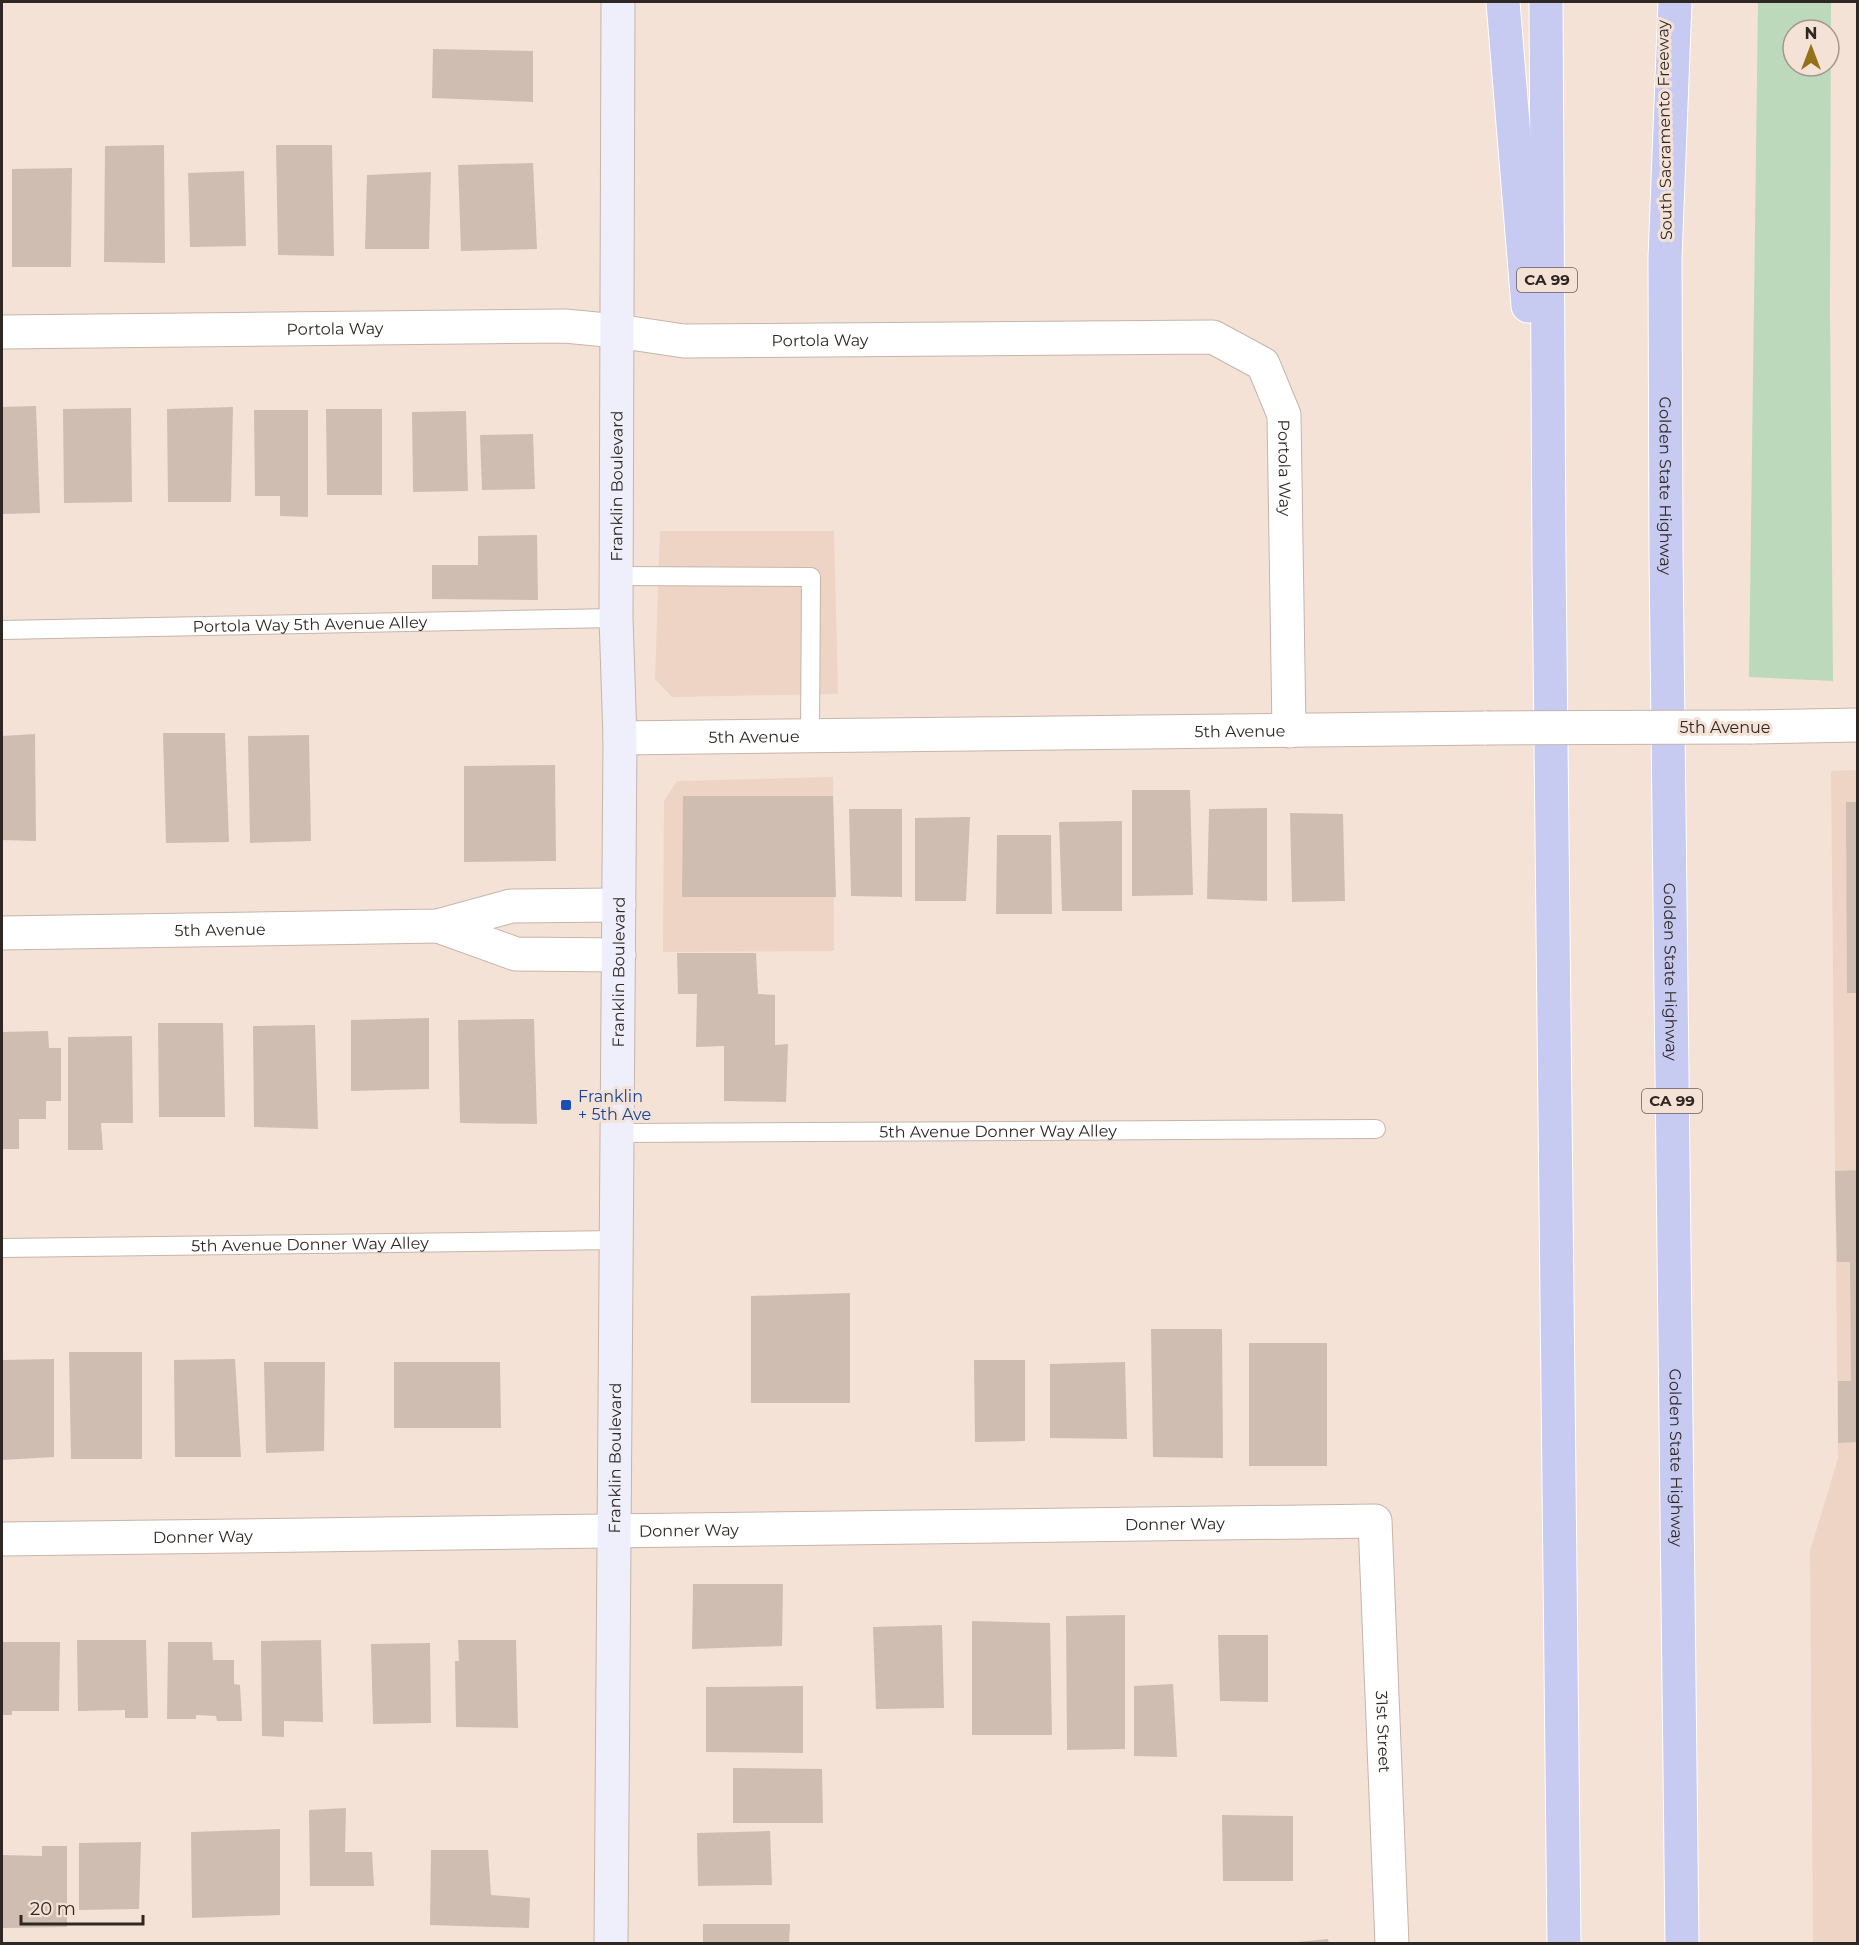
<svg xmlns="http://www.w3.org/2000/svg" width="1859" height="1945" viewBox="0 0 1859 1945" font-family="Montserrat,sans-serif">
	<style>
		.built { fill: #edd4c5 }
		.green { fill: #bcdabb; fill-rule: evenodd }
		.building { fill: #cfbdb2 }
		.lines { fill: none; stroke-linecap: round; stroke-linejoin: round }
		.service-casing { stroke: #c6b5aa; stroke-width: 20 }
		.minor-casing { stroke: #c6b5aa; stroke-width: 35 }
		.tertiary-casing { stroke: #c6b5aa; stroke-width: 35 }
		.secondary-casing { stroke: #c6b5aa; stroke-width: 35 }
		.motorway-casing { stroke: #fff; stroke-width: 35 }
		.service { stroke: #fff; stroke-width: 18 }
		.minor { stroke: #fff; stroke-width: 33 }
		.tertiary { stroke: #fff; stroke-width: 33 }
		.secondary { stroke: #eeeffb; stroke-width: 33 }
		.motorway { stroke: #c7caf1; stroke-width: 33 }
		.minor-bridge-casing { stroke: #c6b5aa; stroke-width: 35; stroke-linecap: butt }
		.minor-bridge { stroke: #fff; stroke-width: 33 }
		.transit-dot { fill: #1a4fb4; stroke: #f4e2d7; stroke-width: 2 }
		.labels { text-anchor: middle; stroke-width: 6; stroke-linejoin: round; paint-order: stroke }
		.shield { fill: #f4e2d7; stroke: #695f59; stroke-width: 1.5 }
		.shield-label { font-size: 15px; font-weight: bold; fill: #2e2723 }
		.street-label { font-size: 16px; fill: #2e2723; stroke: #f4e2d7 }
		.transit-label { font-size: 16px; fill: #164399; stroke: #f4e2d7; text-anchor: start }
	</style>
	<rect width="100%" height="100%" fill="#f4e2d7"/>
	<path class="built" d="M660,531h174l4,163 -166,3 -17,-18z
		M1857,770v1173h-44l-3,-392 28,-92 -7,-688z
		M833,777l1,174 -171,1 1,-151 13,-20z"/>
	<path class="green" d="M1758,2h73l-1,308 3,371 -84,-4zM1793,30h36v36h-36z"/>
	<path class="building" d="M433,49l100,2v51l-101,-4z
		M164,145l1,118 -61,-1 1,-116z
		M276,145h56l2,111 -56,-1z
		M533,163l4,86 -76,2 -3,-86z
		M72,168l-1,99h-59v-98z
		M244,171l2,75 -56,1 -2,-74z
		M431,172l-2,77h-64l2,-74z
		M36,406l4,107 -38,1v-107z
		M233,407l-2,95h-63l-1,-93z
		M131,408l1,94 -68,1 -1,-94z
		M326,409h56v86h-55z
		M254,410h54v107l-28,-1v-20h-25z
		M466,411l2,80 -55,1 -1,-80z
		M533,434l2,55 -53,1 -2,-55z
		M537,535l1,65 -106,-1v-34h46v-29z
		M163,733h62l4,109 -63,1z
		M35,734l1,107 -34,-1v-104z
		M309,735l2,106 -61,2 -2,-107z
		M555,765l1,96 -92,1v-96z
		M1132,790h58l3,105 -61,1z
		M683,796h150l3,101h-154z
		M1846,802h12v191h-11z
		M1267,808v93l-60,-2 2,-90z
		M849,809h53v88l-51,-1z
		M1290,813l53,1 2,87 -53,1z
		M970,817l-4,84h-51v-83z
		M1122,821v90h-60l-3,-89z
		M997,835h54l1,79h-56z
		M677,953h79l2,41 17,1v50l13,-1 -2,58 -62,-1v-55l-28,1 1,-53h-19z
		M429,1018v71l-78,2v-71z
		M534,1019l3,105 -77,-1 -2,-103z
		M158,1023h65l2,94h-66z
		M315,1025l3,104 -64,-2 -1,-101z
		M48,1031l1,17h12v53h-15v18h-27v30h-17v-117z
		M132,1036l1,87h-32l2,27h-35v-113z
		M1858,1170v272l-20,1v-62h13l-1,-119h-13l-2,-91z
		M850,1293v110h-99v-107z
		M1151,1329h71l1,129 -70,-1z
		M1249,1343h78v123h-78z
		M69,1352h73v107h-71z
		M54,1359v98l-52,3v-100z
		M235,1359l6,98h-66l-1,-97z
		M974,1360h51v81l-50,1z
		M264,1362h61l-1,89 -58,2z
		M394,1362h106l1,66h-107z
		M1125,1362l2,77 -77,-1v-74z
		M693,1584h90l-1,62 -90,3z
		M1125,1615v134l-58,1 -1,-134z
		M972,1621l78,2 2,112h-80z
		M942,1625l2,83 -68,1 -3,-82z
		M1218,1635h50v67l-48,-1z
		M77,1640h69l2,78h-23v-8l-47,1z
		M321,1640l2,82 -39,-1v16l-22,-1 -1,-95z
		M458,1640h58l2,88 -62,-1 -1,-66h4z
		M2,1642h58l-1,69h-47v4h-10z
		M168,1642h44l1,18h21v24l6,1 2,36h-25l-1,-5 -20,-1v4h-29z
		M430,1643l1,80 -58,1 -2,-80z
		M1173,1684l4,73 -43,-1v-70z
		M803,1686v67l-97,-1v-65z
		M733,1768l89,1 1,54h-90z
		M346,1808l-1,44h27l2,34h-64l-1,-76z
		M1222,1815l71,1v65h-70z
		M280,1829v86l-88,3 -1,-86z
		M770,1831l2,54 -74,1 -1,-53z
		M141,1842l-2,67 -60,1v-67z
		M42,1846h25v81l-65,1v-73l40,1z
		M431,1850h57l3,45 39,3 -1,30 -99,-3z
		M703,1924h87l-1,20h-86z
		M1328,1939l1,5h-32v-2z"/>
	<g class="lines">
		<defs>
			<g id="service">
				<path d="M617,576l194,1 -1,159"/>
				<path id="s1" d="M2,630l614,-12"/>
				<path id="s2" d="M618,1133l758,-4"/>
				<path id="s3" d="M2,1248l615,-8"/>
			</g>
			<g id="minor">
				<path id="s4" d="M2,332l563,-6 52,5 67,10 529,-4 50,27 21,51 5,316"/>
				<path d="M1751,727l107,-2"/>
				<path id="s5" d="M620,738l867,-10"/>
				<path id="s6" d="M2,1539l1373,-18 17,423"/>
			</g>
			<g id="tertiary">
				<path d="M438,926l78,28 103,1"/>
				<path id="s7" d="M2,933l436,-7 73,-20 108,-1"/>
			</g>
			<g id="secondary">
				<path id="s8" d="M611,1944l9,-1206 -4,-120 2,-616"/>
			</g>
			<g id="motorway">
				<path d="M1503,2l25,304"/>
				<path d="M1546,2l3,557 15,1385"/>
				<path id="s9" d="M1675,2l-10,256 1,295 16,1391"/>
			</g>
		</defs>
		<use href="#service" class="service-casing"/>
		<use href="#minor" class="minor-casing"/>
		<use href="#tertiary" class="tertiary-casing"/>
		<use href="#secondary" class="secondary-casing"/>
		<use href="#motorway" class="motorway-casing"/>
		<use href="#service" class="service"/>
		<use href="#minor" class="minor"/>
		<use href="#tertiary" class="tertiary"/>
		<use href="#secondary" class="secondary"/>
		<use href="#motorway" class="motorway"/>
		<defs>
			<path id="minor-bridge" d="M1487,728l264,-1"/>
		</defs>
		<use href="#minor-bridge" class="minor-bridge-casing"/>
		<use href="#minor-bridge" class="minor-bridge"/>
	</g>
	<rect class="transit-dot" x="560" y="1099" width="12" height="12" rx="3"/>
	<g class="labels">
		<g class="shield">
			<rect x="1517" y="268" width="60" height="24" rx="4.5"/>
			<rect x="1642" y="1089" width="60" height="24" rx="4.5"/>
		</g>
		<g class="shield-label">
			<text x="1547" y="285">CA 99</text>
			<text x="1672" y="1106">CA 99</text>
		</g>
		<g class="street-label">
			<text transform="translate(1664 130) rotate(-91)" y="6">South Sacramento Freeway</text>
			<text dy="6" stroke="none"><textPath href="#s4" startOffset="333">Portola Way</textPath></text>
			<text dy="6" stroke="none"><textPath href="#s4" startOffset="819">Portola Way</textPath></text>
			<text dy="6" stroke="none"><textPath href="#s4" startOffset="1377">Portola Way</textPath></text>
			<text dy="6" stroke="none"><textPath href="#s9" startOffset="484">Golden State Highway</textPath></text>
			<text dy="6" stroke="none"><textPath href="#s8" startOffset="1458">Franklin Boulevard</textPath></text>
			<text dy="6" stroke="none"><textPath href="#s1" startOffset="308">Portola Way 5th Avenue Alley</textPath></text>
			<text x="1725" y="733">5th Avenue</text>
			<text dy="6" stroke="none"><textPath href="#s5" startOffset="620">5th Avenue</textPath></text>
			<text dy="6" stroke="none"><textPath href="#s5" startOffset="134">5th Avenue</textPath></text>
			<text dy="6" stroke="none"><textPath href="#s7" startOffset="218">5th Avenue</textPath></text>
			<text dy="6" stroke="none"><textPath href="#s8" startOffset="972">Franklin Boulevard</textPath></text>
			<text dy="6" stroke="none"><textPath href="#s9" startOffset="970">Golden State Highway</textPath></text>
			<text dy="6" stroke="none"><textPath href="#s2" startOffset="380">5th Avenue Donner Way Alley</textPath></text>
			<text dy="6" stroke="none"><textPath href="#s3" startOffset="308">5th Avenue Donner Way Alley</textPath></text>
			<text dy="6" stroke="none"><textPath href="#s8" startOffset="486">Franklin Boulevard</textPath></text>
			<text dy="6" stroke="none"><textPath href="#s9" startOffset="1456">Golden State Highway</textPath></text>
			<text dy="6" stroke="none"><textPath href="#s6" startOffset="1173">Donner Way</textPath></text>
			<text dy="6" stroke="none"><textPath href="#s6" startOffset="687">Donner Way</textPath></text>
			<text dy="6" stroke="none"><textPath href="#s6" startOffset="201">Donner Way</textPath></text>
			<text dy="6" stroke="none"><textPath href="#s6" startOffset="1584">31st Street</textPath></text>
		</g>
		<g class="transit-label">
			<text x="578" y="1102">Franklin<tspan x="578" dy="18">+ 5th Ave</tspan></text>
		</g>
	</g>
	<rect width="1859" height="1945" fill="none" stroke="#2e2723" stroke-width="6"/>
	<g transform="translate(1811 48)"><circle r="28" fill="#f4e2d7" stroke="#a5978f" stroke-width="1.5"/>
	<path d="M0-4.5L10 22L0 15L-10 22Z" fill="#95721a"/>
	<text y="-9" font-size="16" font-weight="bold" text-anchor="middle" fill="#2e2723">N</text>
	</g>
	<path d="M21 1915v9h122v-9" fill="none" stroke="#2e2723" stroke-width="3"/>
	<text x="30" y="1915" font-size="18" fill="#2e2723" stroke="#f4e2d7" stroke-width="4.5" paint-order="stroke">20 m</text>
</svg>
